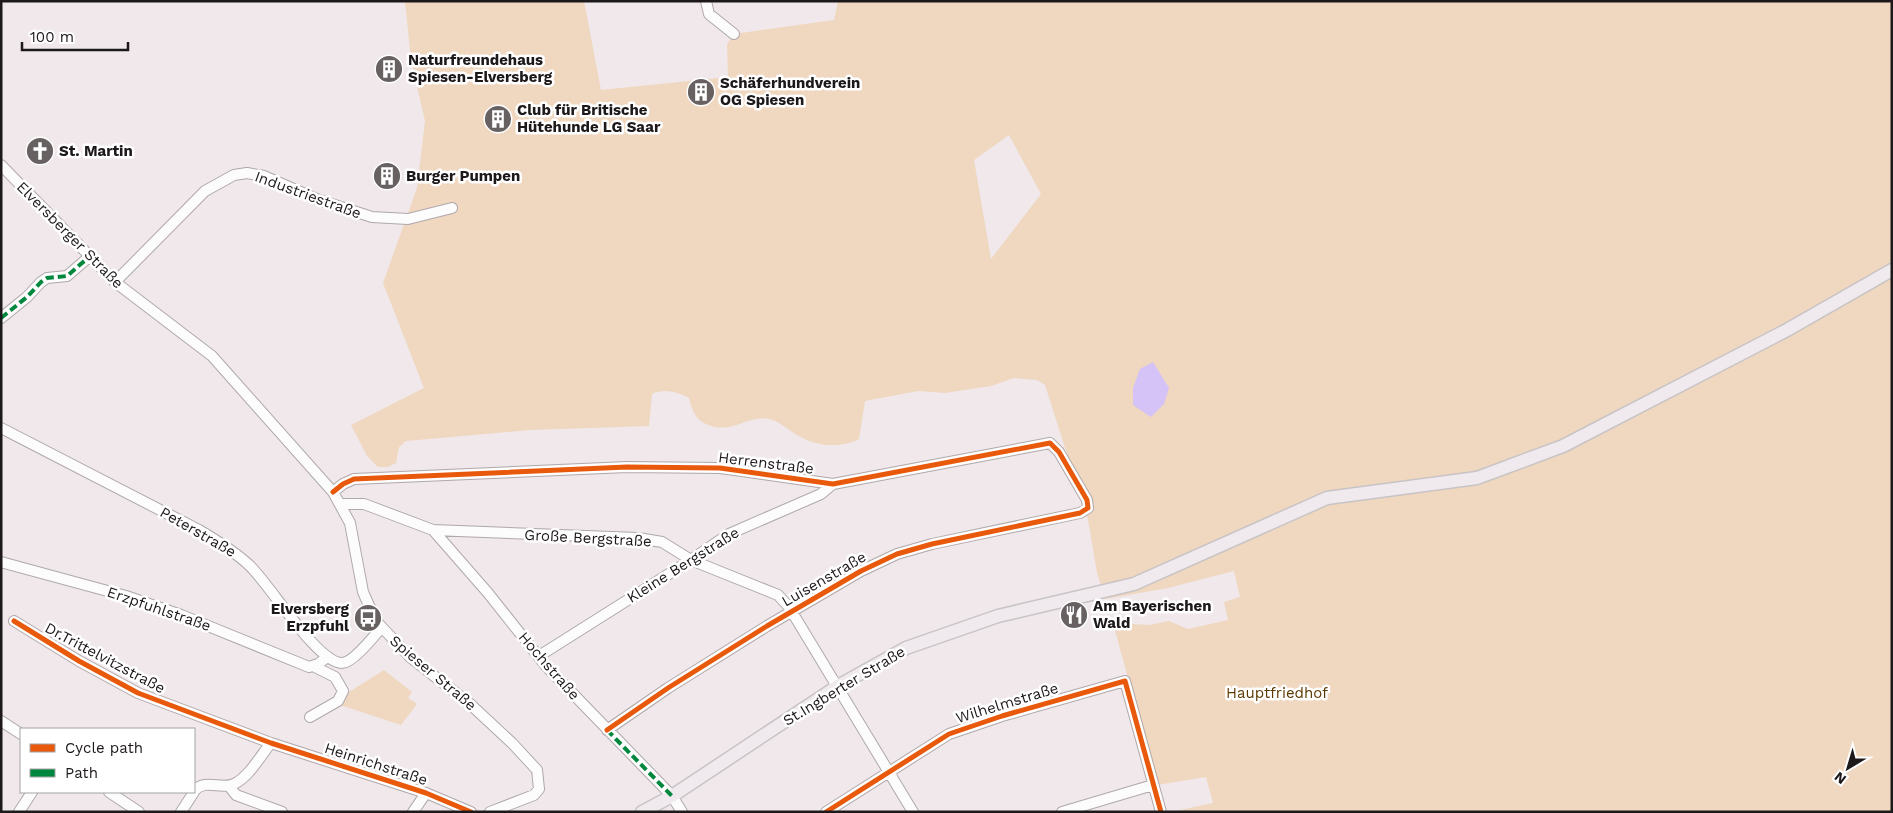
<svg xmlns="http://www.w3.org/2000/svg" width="1893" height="813" viewBox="0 0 1893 813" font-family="'Work Sans',sans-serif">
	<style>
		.green { fill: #efd7c0; fill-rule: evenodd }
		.water { fill: #d5c3f8 }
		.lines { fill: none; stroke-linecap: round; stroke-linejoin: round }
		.minor-casing { stroke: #afa8aa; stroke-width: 12 }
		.major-casing { stroke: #c8c4c5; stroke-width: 15 }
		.minor { stroke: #fdfcfc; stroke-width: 10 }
		.major { stroke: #f0e9ee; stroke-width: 12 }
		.quiet { stroke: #00873e; stroke-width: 4; stroke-dasharray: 8 4; stroke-linecap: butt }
		.cycleway-casing { stroke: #fff; stroke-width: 8 }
		.cycleway { stroke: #e8590c; stroke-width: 5 }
		.labels { text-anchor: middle; stroke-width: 5; stroke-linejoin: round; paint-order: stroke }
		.poi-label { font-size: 15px; font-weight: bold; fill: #1d1819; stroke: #fff; text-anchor: start }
		.street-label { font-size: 15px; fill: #1d1819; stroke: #fff }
		.park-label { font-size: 15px; fill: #5d3a02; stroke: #fff }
	</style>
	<rect width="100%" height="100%" fill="#f0e8ea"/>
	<path class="green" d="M405,1h179l17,89 127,-13 -1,-33 7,-10 100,-14 4,-19h1054v262l-113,67 113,-54v536h-721l42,-9 -7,-26 -49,8 -44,-162 36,2 20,-4 19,8 40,-9 -4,-18 16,-5 -6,-26 -66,17 -63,11 -8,-26 -9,-53 -43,-135 -8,-5 -23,-2 -23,8 -46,7 -27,-2 -53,10 -6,38c-19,10 -44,7 -62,-4 -9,-5 -17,-13 -27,-16 -21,-5 -36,14 -59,7 -15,-5 -18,-13 -22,-28 -11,-6 -25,-10 -37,-4l-3,32 -119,4 -124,11 -7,6 -3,16 -8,4h-10l-11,-11 -16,-31 73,-37 -41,-105 34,-95 8,-67 -14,-61zM1009,135l32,59 -50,65 -17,-99z
		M384,670l28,22 -4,6 9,6 -16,21 -64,-21 9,-10z"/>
	<path class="water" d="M1153,362l16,26 -5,16 -13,13 -18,-12v-17l7,-19z"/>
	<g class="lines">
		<defs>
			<path id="minor" d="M706,1l3,13 25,20
				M1,165l114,117 97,74 121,136 17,31 13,69 13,29 34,36 60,47 42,39 25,27 2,19 -5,6 -44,17
				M115,282l90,-91 29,-16 13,-2 17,3 55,24 53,17 36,2 44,-11
				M1,318l26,-21 14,-15 6,-4 20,-2 22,-19
				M1,428l198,102c17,10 35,21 50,35 20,18 68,98 93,98 11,0 32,-27 39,-35
				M333,492l10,-8 11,-5 273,-12 93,1 113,16 217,-41 9,9 28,48 1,8 -8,5 -148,31 -35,10 -36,17 -94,55 -99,62 -61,42
				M341,504h23l69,26 205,8 24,4 29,18 87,35 11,12 124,205
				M433,530l55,63 58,73 126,130 10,16
				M1,562l125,34 55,19 128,52 9,-3 8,-6
				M14,621l65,40 59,32 133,50 155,50 45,19
				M539,656l152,-96 38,-26 92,-40 12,-10
				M310,717l28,-16 5,-10 -8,-14 -22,-11
				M1,721l20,13
				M229,786l7,9 46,17
				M194,791c11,-13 27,-1 40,-7 15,-7 27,-29 37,-41
				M109,792l30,20
				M19,812l13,-20
				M181,812l13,-20
				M413,812l13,-19
				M826,812l123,-78 53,-18 123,-35 36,131
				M1062,812l91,-27"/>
			<path id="major" d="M642,812l30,-16 166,-110 68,-38 92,-32 136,-32 193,-86 150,-20 86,-32 224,-116 105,-60"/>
		</defs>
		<use href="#minor" class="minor-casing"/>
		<use href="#major" class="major-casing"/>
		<use href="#minor" class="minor"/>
		<use href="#major" class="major"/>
		<path class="quiet" d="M1,318l26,-21 14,-15 6,-4 20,-2 22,-19
			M607,730l65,66"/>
		<defs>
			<path id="cycleway" d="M333,492l10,-8 11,-5 273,-12 93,1 113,16 217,-41 9,9 28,48 1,8 -8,5 -148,31 -35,10 -36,17 -94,55 -99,62 -61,42
				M14,621l65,40 59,32 133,50 155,50 45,19
				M826,812l123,-78 53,-18 123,-35 36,131"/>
		</defs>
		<use href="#cycleway" class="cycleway-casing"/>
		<use href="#cycleway" class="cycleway"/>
	</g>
	<defs>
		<symbol id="building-disc" viewBox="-11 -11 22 22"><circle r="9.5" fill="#676162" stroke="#fff"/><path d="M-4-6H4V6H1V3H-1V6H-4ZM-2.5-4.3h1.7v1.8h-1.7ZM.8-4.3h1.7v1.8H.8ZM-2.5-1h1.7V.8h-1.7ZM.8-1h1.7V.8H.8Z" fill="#fff"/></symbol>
		<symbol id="church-disc" viewBox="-11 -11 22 22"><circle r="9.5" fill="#676162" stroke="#fff"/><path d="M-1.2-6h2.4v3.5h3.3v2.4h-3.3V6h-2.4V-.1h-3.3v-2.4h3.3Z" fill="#fff"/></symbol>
		<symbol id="restaurant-disc" viewBox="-11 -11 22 22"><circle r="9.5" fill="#676162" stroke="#fff"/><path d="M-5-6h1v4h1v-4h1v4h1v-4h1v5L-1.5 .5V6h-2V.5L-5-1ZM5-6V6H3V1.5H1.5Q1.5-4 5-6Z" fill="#fff"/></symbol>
		<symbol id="bus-disc" viewBox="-11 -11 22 22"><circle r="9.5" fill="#676162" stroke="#fff"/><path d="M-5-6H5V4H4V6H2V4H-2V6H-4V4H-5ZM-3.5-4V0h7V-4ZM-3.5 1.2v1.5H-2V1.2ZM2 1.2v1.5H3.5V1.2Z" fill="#fff"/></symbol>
	</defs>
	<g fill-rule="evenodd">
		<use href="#building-disc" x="373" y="53" width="32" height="32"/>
		<use href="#building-disc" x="685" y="76" width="32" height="32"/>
		<use href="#building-disc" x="482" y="103" width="32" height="32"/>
		<use href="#church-disc" x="24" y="135" width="32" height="32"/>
		<use href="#building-disc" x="371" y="160" width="32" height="32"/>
		<use href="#restaurant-disc" x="1058" y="599" width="32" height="32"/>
		<use href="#bus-disc" x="352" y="602" width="32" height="32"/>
	</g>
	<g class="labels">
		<g class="poi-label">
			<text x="408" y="65">Naturfreundehaus<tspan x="408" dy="17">Spiesen-Elversberg</tspan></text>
			<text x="720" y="88">Schäferhundverein<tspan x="720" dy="17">OG Spiesen</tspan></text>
			<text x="517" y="115">Club für Britische<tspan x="517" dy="17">Hütehunde LG Saar</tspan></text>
			<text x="59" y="156">St. Martin</text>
			<text x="406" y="181">Burger Pumpen</text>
			<text x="1093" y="611">Am Bayerischen<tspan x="1093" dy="17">Wald</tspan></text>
			<text x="349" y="614" text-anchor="end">Elversberg<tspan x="349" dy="17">Erzpfuhl</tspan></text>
		</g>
		<g class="street-label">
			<text transform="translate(308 195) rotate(20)" y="5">Industriestraße</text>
			<text transform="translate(70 235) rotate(45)" y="5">Elversberger Straße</text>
			<text transform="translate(766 463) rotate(7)" y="5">Herrenstraße</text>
			<text transform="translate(198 532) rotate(30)" y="5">Peterstraße</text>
			<text transform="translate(588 538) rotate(3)" y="5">Große Bergstraße</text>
			<text transform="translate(683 565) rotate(-32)" y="5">Kleine Bergstraße</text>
			<text transform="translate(824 579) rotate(-30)" y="5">Luisenstraße</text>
			<text transform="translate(159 609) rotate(19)" y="5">Erzpfuhlstraße</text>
			<text transform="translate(105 658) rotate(28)" y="5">Dr.Trittelvitzstraße</text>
			<text transform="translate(549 666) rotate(49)" y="5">Hochstraße</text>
			<text transform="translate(433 673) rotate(40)" y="5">Spieser Straße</text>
			<text transform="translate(844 686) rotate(-31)" y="5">St.Ingberter Straße</text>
			<text transform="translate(1007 703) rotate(-17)" y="5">Wilhelmstraße</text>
			<text transform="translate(376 764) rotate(18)" y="5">Heinrichstraße</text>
		</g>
		<g class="park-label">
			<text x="1277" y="698">Hauptfriedhof</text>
		</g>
	</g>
	<rect width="1893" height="813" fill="none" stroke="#1d1819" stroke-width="5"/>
	<rect x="20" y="728" width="175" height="65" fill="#ffffff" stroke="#a5a3a3"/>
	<rect x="30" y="744" width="25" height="8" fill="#e8590c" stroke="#a5a3a3"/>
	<text x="65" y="753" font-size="15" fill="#1d1819">Cycle path</text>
	<rect x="30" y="769" width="25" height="8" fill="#00873e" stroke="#a5a3a3"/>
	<text x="65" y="778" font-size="15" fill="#1d1819">Path</text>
	<g transform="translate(1848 768) rotate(218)" stroke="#ffffff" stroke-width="4" paint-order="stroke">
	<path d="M0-4L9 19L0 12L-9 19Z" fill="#1d1819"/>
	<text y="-8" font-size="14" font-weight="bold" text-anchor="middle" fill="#1d1819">N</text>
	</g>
	<path d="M22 42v8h106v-8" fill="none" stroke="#1d1819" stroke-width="2.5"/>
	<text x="30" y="42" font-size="15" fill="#1d1819" stroke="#ffffff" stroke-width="4" paint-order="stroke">100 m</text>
</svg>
